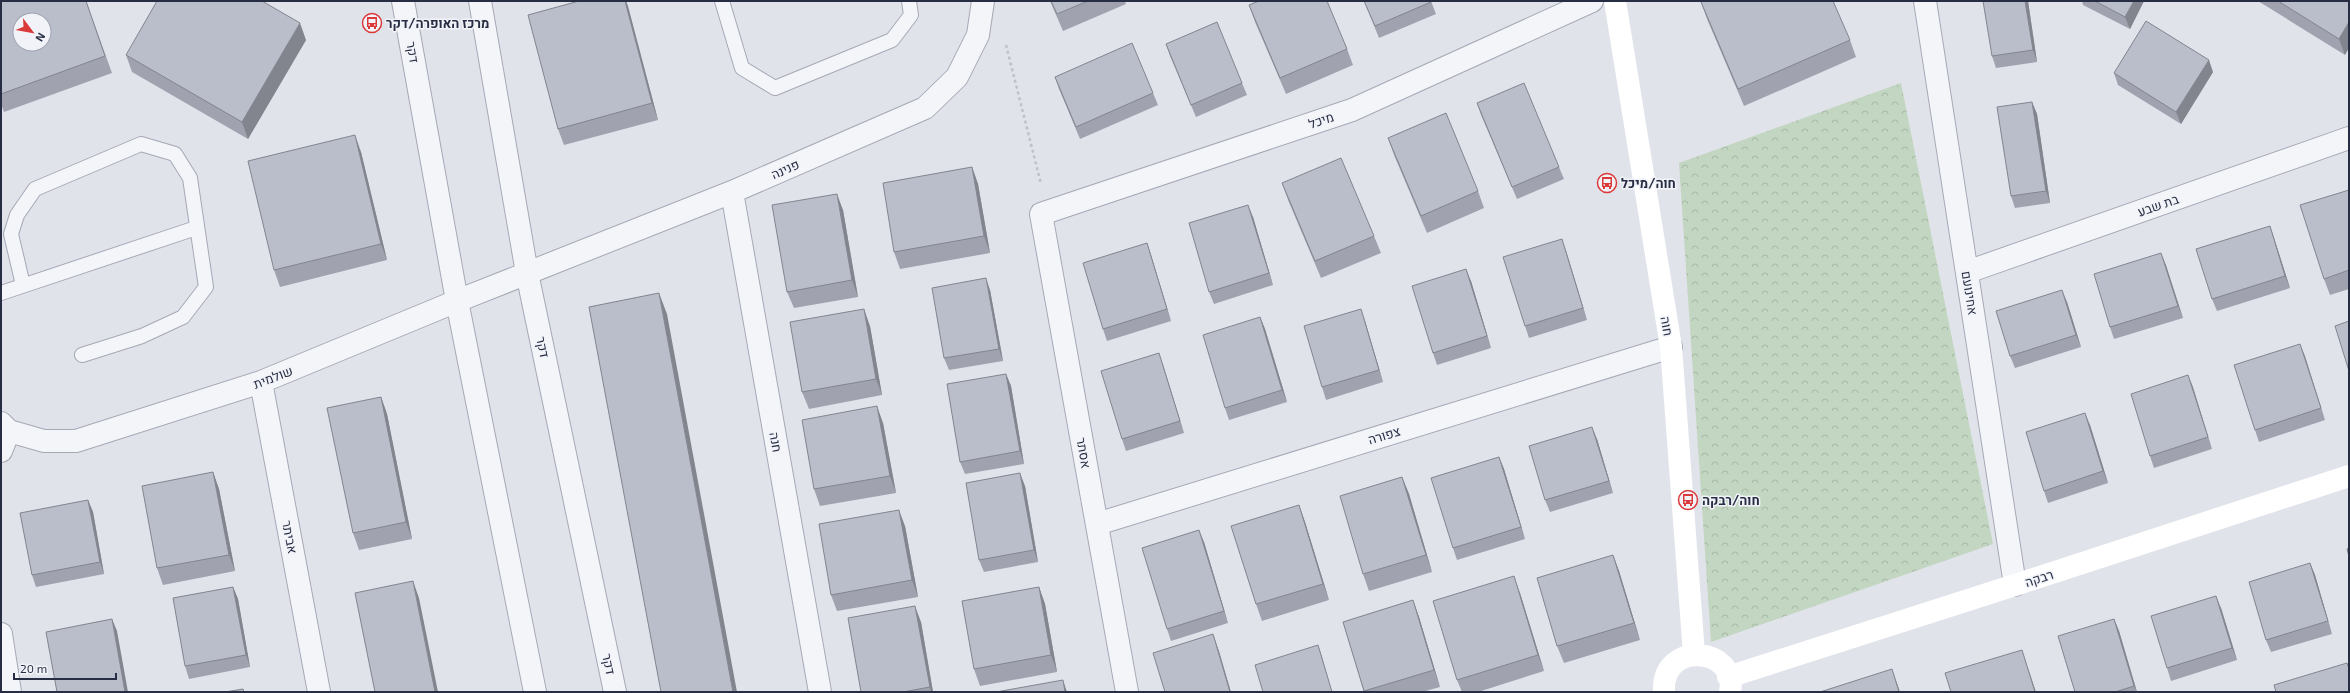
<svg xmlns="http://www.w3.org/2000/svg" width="2350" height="693" viewBox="0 0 2350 693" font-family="'Exo 2',Heebo,sans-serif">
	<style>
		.park { fill: url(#park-crowns) }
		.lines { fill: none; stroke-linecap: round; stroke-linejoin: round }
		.lane-casing { stroke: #a5a9b6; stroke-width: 16 }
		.street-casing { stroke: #a5a9b6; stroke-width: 24 }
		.path { stroke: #bfc1ca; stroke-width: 2.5; stroke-dasharray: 3 3; stroke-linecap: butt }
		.lane { stroke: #f4f5f9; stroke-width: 14 }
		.street { stroke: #f4f5f9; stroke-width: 22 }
		.secondary { stroke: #fff; stroke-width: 22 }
		.wall { fill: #a0a3af }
		.shaded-wall { fill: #82858e }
		.building { fill: #babecb; stroke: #82858e; fill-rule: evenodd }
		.labels { text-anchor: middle; stroke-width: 3; stroke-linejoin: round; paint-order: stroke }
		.poi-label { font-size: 13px; font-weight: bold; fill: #272e44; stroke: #f1f3f8; text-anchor: start }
		.street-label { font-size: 13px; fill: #272e44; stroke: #f1f3f8 }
	</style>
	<defs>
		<pattern id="park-crowns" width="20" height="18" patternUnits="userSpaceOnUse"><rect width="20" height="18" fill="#c3d6c1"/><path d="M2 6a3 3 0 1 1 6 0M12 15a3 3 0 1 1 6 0" fill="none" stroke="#a8b8a7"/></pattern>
	</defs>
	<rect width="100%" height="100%" fill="#e1e3eb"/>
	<path class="park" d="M1901,83l92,461 -282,98 -32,-479z"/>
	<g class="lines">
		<defs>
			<path id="lane" d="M722,1l20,67 33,20 117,-48 19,-25 -2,-14
				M23,285l-12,-51 6,-19 18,-26 106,-45 34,10 15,24 16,109 -23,30 -41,19 -60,19
				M1,293l195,-65"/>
			<path id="street" d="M403,1l54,300 78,391
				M480,1l47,272 88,419
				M1925,1l90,584
				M732,192l88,500
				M1967,272l382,-134
				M261,382l58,310
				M1,423l8,8 -8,20
				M9,431l35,10h32l185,-59 196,-81 275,-109 193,-84 32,-31 21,-42 5,-34
				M1097,524l574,-177
				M1,634l9,58
				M1127,692l-86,-478 311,-104 240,-109"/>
		</defs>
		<use href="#lane" class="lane-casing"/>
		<use href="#street" class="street-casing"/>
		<path class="path" d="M1006,45l35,139"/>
		<use href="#lane" class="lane"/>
		<use href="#street" class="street"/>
		<path class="secondary" d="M1615,1l56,346 23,307
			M1728,677l287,-92 334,-109
			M1664,692c-3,-53 75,-45 66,0"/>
	</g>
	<path class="wall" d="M1,1h85l26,72 -108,39 -3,-8z
		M579,1h47l32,119 -94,25 -6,-16z
		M1050,1h75l1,3 -63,27z
		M1364,1h67l5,13 -57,24z
		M2028,1l9,61 -41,6 -4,-12z
		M2082,1h62l-14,28 -47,-24z
		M2258,1h91l-4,54z
		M1701,2l149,38 6,17 -112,49 -37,-87z
		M1249,5l98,44 6,16 -67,29 -31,-72z
		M306,40l-58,99 -116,-67 -6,-17z
		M1166,44l76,39 5,12 -51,22 -26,-61z
		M2213,72l-32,52 -63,-39 -4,-12z
		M1055,77l98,16 5,12 -78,34 -21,-50z
		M2032,102l5,12 13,89 -35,5 -4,-12z
		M1477,103l82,64 5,12 -47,20 -36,-84z
		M1388,138l90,53 6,17 -57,25 -33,-78z
		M361,152l26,108 -107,27 -6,-17z
		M972,167l6,17 12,69 -90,16 -6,-17z
		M1282,183l92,53 7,17 -60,25 -33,-78z
		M2349,190v99l-19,6 -6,-16z
		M843,210l15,87 -64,11 -7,-16z
		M1253,217l20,68 -59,19 -5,-12z
		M2270,226l4,12 16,50 -73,23 -5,-12z
		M1147,243l4,12 20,66 -64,20 -4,-12z
		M1566,251l21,69 -58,18 -4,-12z
		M2161,253l22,65 -69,21 -4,-12z
		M1471,281l20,67 -54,17 -4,-12z
		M990,290l13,71 -54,9 -5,-12z
		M2067,302l14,45 -66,21 -5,-12z
		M1260,317l5,12 22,73 -58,18 -4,-12z
		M1365,321l18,61 -57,18 -4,-13z
		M870,326l12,69 -73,14 -7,-17z
		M2300,344l25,76 -66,22 -4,-12z
		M1163,365l21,68 -58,18 -4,-12z
		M1006,374l5,12 13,78 -59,10 -5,-12z
		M2188,375l24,74 -58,19 -4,-12z
		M381,397l6,17 25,125 -53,11 -6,-17z
		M883,423l13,70 -76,13 -6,-17z
		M2090,425l18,58 -60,20 -4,-12z
		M1597,439l16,54 -63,19 -5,-12z
		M1499,457l5,12 21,70 -68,21 -4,-12z
		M213,472l6,17 16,82 -72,14 -6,-17z
		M1402,477l7,17 23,78 -63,19 -6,-17z
		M1025,486l13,76 -54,10 -5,-12z
		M88,500l5,12 11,62 -68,13 -4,-12z
		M1299,505l6,17 24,78 -67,21 -6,-17z
		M905,526l13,71 -81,14 -6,-16z
		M1204,542l24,81 -57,18 -4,-12z
		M1613,555l6,16 21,69 -76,23 -7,-17z
		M2310,563l5,12 17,59 -61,18 -5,-12z
		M233,587l5,12 12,68 -61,12 -4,-13z
		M1039,587l6,17 12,68 -77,14 -6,-17z
		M1520,593l24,78 -66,21h-16l-5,-12z
		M1413,600l6,17 21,70 -18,5h-58l-21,-70z
		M2221,608l16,52 -66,21 -4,-13z
		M2114,619l5,12 18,61h-62z
		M921,622l12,70h-72z"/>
	<path class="shaded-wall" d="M625,1h1l2,5 30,114 -6,-17z
		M2025,1h3l9,61 -4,-12z
		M2134,1h10l-14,28 -5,-12z
		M2349,22v26l-4,7 -6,-16z
		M300,23l6,17 -58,99 -6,-17z
		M2209,60l4,12 -32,52 -5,-12z
		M2032,102l5,12 13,89 -4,-12z
		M355,135l6,17 26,108 -6,-16z
		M972,167l6,17 12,69 -6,-17z
		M837,194l6,16 15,87 -6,-17z
		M1248,205l5,12 20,68 -4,-12z
		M2270,226l4,12 16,50 -5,-12z
		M1562,239l4,12 21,69 -4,-12z
		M1147,243l4,12 20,66 -4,-12z
		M2161,253l5,12 17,53 -5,-12z
		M1466,269l5,12 20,67 -4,-12z
		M986,278l4,12 13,71 -4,-12z
		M2062,290l5,12 14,45 -5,-12z
		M659,293l8,21 70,378h-4z
		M864,309l6,17 12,69 -6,-16z
		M1361,309l4,12 18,61 -4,-12z
		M1260,317l5,12 22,73 -5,-12z
		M2300,344l5,12 20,64 -4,-12z
		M1159,353l4,12 21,68 -4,-12z
		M1006,374l5,12 13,78 -4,-13z
		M2188,375l5,12 19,62 -4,-12z
		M381,397l6,17 25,125 -6,-17z
		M877,406l6,17 13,70 -6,-17z
		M2085,413l5,12 18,58 -5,-12z
		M1592,427l5,12 16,54 -4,-12z
		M1499,457l5,12 21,70 -4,-12z
		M213,472l6,17 16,82 -6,-16z
		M1020,473l5,13 13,76 -4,-12z
		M1402,477l7,17 23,78 -6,-17z
		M88,500l5,12 11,62 -4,-12z
		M1299,505l6,17 24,78 -6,-16z
		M899,510l6,16 13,71 -6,-17z
		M1199,530l5,12 24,81 -4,-12z
		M1613,555l6,16 21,69 -6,-17z
		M2310,563l5,12 17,59 -4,-13z
		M1514,576l6,17 24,78 -6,-16z
		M413,581l6,17 19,94h-3z
		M233,587l5,12 12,68 -4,-12z
		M1039,587l6,17 12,68 -6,-17z
		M2216,596l5,12 16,52 -5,-12z
		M1413,600l6,17 21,70 -6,-17z
		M915,606l6,16 12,70h-2l-1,-5z
		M112,619l5,12 11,61h-3z
		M2114,619l5,12 18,61 -3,-6z
		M1213,634l6,17 12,41h-1z
		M1318,645l4,12 10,35z
		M2022,650l14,42h-1z
		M1892,669l6,17 2,6h-1z
		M1063,680l4,12h-2z"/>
	<path class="building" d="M1,1h85l19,55 -104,38zM20,20h24v24h-24z
		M157,1h105l38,22 -58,99 -116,-67z
		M579,1h46l27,102 -94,26 -30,-114z
		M1051,1h37l-31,13z
		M1259,1h68l20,48 -67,29 -31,-73z
		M1364,1h67v1l-56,24z
		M1703,1h130l17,39 -112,49 -37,-87z
		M1983,1h42l8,49 -41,6z
		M2095,1h39l-9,16z
		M2278,1h71v21l-10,17z
		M2146,21l63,39 -33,52 -62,-39z
		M1217,22l25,61 -51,22 -25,-61z
		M1132,43l21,50 -77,34 -21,-50z
		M1524,83l35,84 -47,20 -35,-84z
		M2032,102l14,89 -35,5 -14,-89z
		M1446,113l32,78 -57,25 -33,-78z
		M355,135l26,109 -107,26 -26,-109z
		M1341,158l33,78 -59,25 -33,-78z
		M972,167l12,69 -90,16 -11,-69z
		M2349,190v80l-25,9 -24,-74z
		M837,194l15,86 -65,12 -15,-87z
		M1248,205l21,68 -60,19 -20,-69z
		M2270,226l15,50 -73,23 -16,-50z
		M1562,239l21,69 -58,18 -22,-69z
		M1147,243l20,66 -64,20 -20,-66z
		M2161,253l17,53 -68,21 -16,-53z
		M1466,269l21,67 -54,17 -21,-67z
		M986,278l13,71 -55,9 -12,-70z
		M2062,290l14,45 -66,21 -14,-45z
		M659,293l74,399h-72l-72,-385z
		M864,309l12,70 -74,13 -12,-70z
		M1361,309l18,61 -57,17 -18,-61z
		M1260,317l22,73 -57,18 -22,-73z
		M2349,321v50l-14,-45z
		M2300,344l21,64 -66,22 -21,-65z
		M1159,353l21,68 -58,18 -21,-68z
		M1006,374l14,77 -60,11 -13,-78z
		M2188,375l20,62 -58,19 -19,-62z
		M381,397l25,125 -53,11 -26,-125z
		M877,406l13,70 -76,13 -12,-69z
		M2085,413l18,58 -59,20 -18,-59z
		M1592,427l17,54 -64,19 -16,-54z
		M1499,457l22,70 -68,21 -22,-70z
		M213,472l16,83 -72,13 -15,-82z
		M1020,473l14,77 -55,10 -13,-77z
		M1402,477l24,78 -63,19 -23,-78z
		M88,500l12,62 -68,13 -12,-62z
		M1299,505l24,79 -67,20 -25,-78z
		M899,510l13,70 -81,15 -12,-71z
		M1199,530l25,81 -57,18 -25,-81z
		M2349,548v8l-2,-7z
		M1613,555l21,68 -77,23 -20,-68z
		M2310,563l18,58 -62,19 -17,-58z
		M1514,576l24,79 -81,25 -24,-79z
		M413,581l22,111h-60l-20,-99z
		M233,587l13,68 -61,11 -12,-68z
		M1039,587l12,68 -77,14 -12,-68z
		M2216,596l16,52 -65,20 -16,-52z
		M1413,600l21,70 -70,21 -21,-69z
		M915,606l15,81 -27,5h-42l-13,-74z
		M112,619l13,73h-68l-11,-60z
		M2114,619l20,67 -19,6h-40l-17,-56z
		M1213,634l17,58h-65l-12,-39z
		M1318,645l14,47h-69l-8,-27z
		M2022,650l13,42h-84l-6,-19z
		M2347,663l2,6v23h-73l-2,-7z
		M1892,669l7,23h-79z
		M1063,680l2,12h-69z
		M243,689l1,3h-19z"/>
	<defs>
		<symbol id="bus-ring" viewBox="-11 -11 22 22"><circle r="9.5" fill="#f1f3f8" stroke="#db3a3b" stroke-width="1.5"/><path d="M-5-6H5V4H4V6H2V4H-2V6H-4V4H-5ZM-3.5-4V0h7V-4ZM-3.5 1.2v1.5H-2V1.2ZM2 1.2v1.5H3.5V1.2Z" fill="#db3a3b"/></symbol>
	</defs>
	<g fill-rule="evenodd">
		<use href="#bus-ring" x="361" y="12" width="22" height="22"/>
		<use href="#bus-ring" x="1596" y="172" width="22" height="22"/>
		<use href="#bus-ring" x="1677" y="489" width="22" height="22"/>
	</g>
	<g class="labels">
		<g class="poi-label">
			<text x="386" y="28">מרכז האופרה/דקר</text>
			<text x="1621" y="188">חוה/מיכל</text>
			<text x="1702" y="505">חוה/רבקה</text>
		</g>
		<g class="street-label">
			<text transform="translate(413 52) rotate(80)" y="5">דקר</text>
			<text transform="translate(1321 120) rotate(-19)" y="5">מיכל</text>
			<text transform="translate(785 169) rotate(-24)" y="5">פנינה</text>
			<text transform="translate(2158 205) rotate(-19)" y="5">בת שבע</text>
			<text transform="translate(1970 293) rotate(81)" y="5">אחינועם</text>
			<text transform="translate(1667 326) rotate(80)" y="5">חוה</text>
			<text transform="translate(543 347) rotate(78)" y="5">דקר</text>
			<text transform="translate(273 377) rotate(-21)" y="5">שולמית</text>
			<text transform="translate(1384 435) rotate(-17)" y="5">צפורה</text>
			<text transform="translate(776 442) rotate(80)" y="5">חנה</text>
			<text transform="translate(1084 453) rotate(80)" y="5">אסתר</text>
			<text transform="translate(290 537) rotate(79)" y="5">אביתר</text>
			<text transform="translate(2039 578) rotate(-18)" y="5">רבקה</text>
			<text transform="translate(609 664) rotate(78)" y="5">דקר</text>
		</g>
	</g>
	<rect width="2350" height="693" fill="none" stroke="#272e44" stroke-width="4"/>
	<g transform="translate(32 32) rotate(122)"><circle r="19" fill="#f1f3f8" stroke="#a0a4b0"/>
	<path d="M0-3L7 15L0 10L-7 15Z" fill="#db3a3b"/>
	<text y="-6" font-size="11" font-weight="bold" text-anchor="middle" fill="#272e44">N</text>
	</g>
	<path d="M14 673v6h102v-6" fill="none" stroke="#272e44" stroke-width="2"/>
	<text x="20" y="673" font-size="12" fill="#272e44" stroke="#f1f3f8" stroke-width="3" paint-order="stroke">20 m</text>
</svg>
